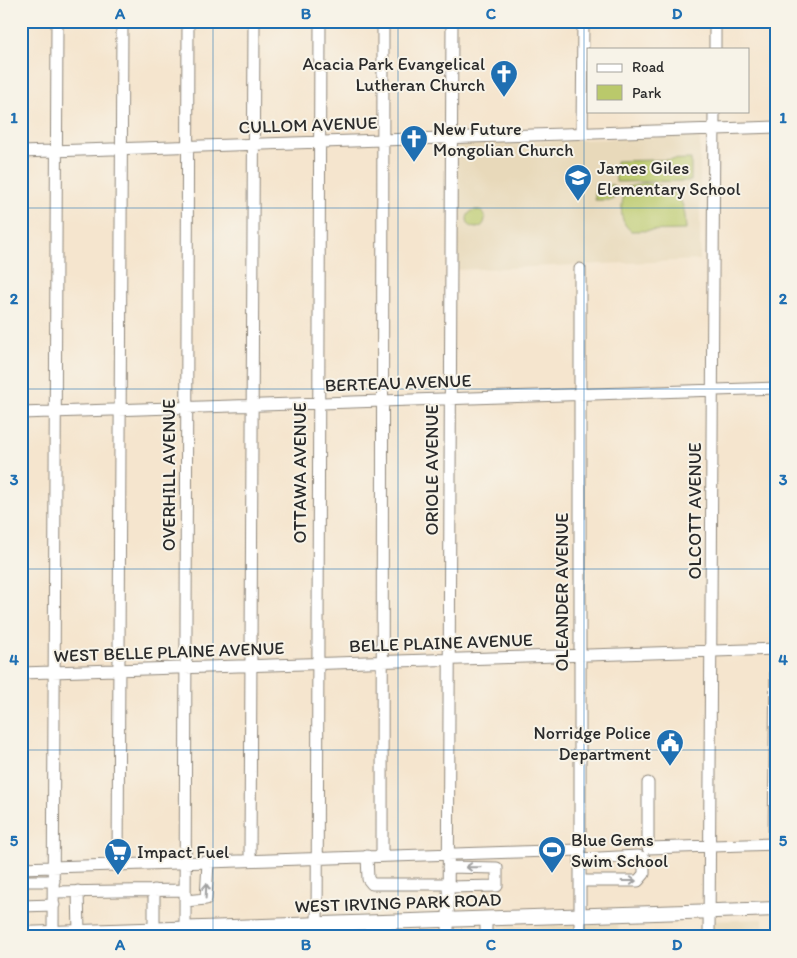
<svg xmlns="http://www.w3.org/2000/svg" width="797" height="958" viewBox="0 0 797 958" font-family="Itim,sans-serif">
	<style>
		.built { fill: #e8d9ba }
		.green { fill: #bac96b; stroke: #727a4b }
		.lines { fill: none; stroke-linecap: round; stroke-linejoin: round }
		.minor-casing { stroke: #90887c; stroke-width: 13 }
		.major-casing { stroke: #90887c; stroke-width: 16 }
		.minor { stroke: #fff; stroke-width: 11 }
		.major { stroke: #fff; stroke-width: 14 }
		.oneway { stroke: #a0a0a0 }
		.grid { fill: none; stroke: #1f6fb2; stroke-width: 1; stroke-opacity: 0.55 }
		.labels { text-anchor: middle; stroke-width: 4; stroke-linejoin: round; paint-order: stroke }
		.poi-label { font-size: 18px; fill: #2b2b2b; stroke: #f7f3e8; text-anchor: start }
		.street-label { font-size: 18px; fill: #2b2b2b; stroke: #f7f3e8 }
		.neatline { fill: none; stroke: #1f6fb2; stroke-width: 2 }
		.grid-label { font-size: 16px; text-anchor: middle; font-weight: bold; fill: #1f6fb2 }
	</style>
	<rect width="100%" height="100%" fill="#f7f3e8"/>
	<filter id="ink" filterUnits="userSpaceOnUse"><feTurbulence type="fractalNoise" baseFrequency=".02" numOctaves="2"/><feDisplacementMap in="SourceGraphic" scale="10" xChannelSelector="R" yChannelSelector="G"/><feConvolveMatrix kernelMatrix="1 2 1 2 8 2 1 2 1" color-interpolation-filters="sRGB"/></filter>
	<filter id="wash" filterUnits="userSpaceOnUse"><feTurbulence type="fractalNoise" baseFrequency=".0096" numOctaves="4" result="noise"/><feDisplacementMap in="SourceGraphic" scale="20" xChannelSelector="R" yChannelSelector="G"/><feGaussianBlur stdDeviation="1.12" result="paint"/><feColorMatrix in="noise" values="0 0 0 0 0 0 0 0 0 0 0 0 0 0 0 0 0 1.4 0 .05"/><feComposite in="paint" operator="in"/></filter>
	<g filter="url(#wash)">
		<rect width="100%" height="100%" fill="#f5e5ce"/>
		<path class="built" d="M700,136v124l-243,10v-126z
			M763,919l1,18h-54l-1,-16z
			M618,924l1,13h-301v-3z"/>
		<path class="green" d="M691,159v22l-75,1v-21z
			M645,183c33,5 40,14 41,47l-55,1c-14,-11 -10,-29 -4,-44z
			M595,185h18v15h-18z
			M467 219a9 9 0 1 1 18 0a9 9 0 1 1-18 0Z"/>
	</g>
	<g filter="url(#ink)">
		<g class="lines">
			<defs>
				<path id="minor" d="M715,49v-28
					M582,134l1,-113
					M21,152l755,-25
					M580,269v668
					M21,413l755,-25
					M21,673l755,-24
					M648,783v65l128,-4
					M774,844l2,-186
					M367,856l1,23 4,5h76
					M382,856l1,-835
					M580,859l58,-3 6,2v16l-6,7h-58
					M250,860l4,-839
					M118,865l4,-844
					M21,868l559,-18
					M21,881h33
					M448,887l49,-1v-18l-49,-1
					M154,890v39
					M78,891l1,41
					M54,892l131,-2
					M185,901l21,-2 2,-37
					M21,906l33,-1
					M486,918v19
					M185,928l3,-907
					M53,933l4,-912
					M317,937l3,-916
					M448,937l4,-916
					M709,937l5,-826"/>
				<path id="major" d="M21,934l755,-25"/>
			</defs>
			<use href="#minor" class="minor-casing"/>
			<use href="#major" class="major-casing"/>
			<use href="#minor" class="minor"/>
			<use href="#major" class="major"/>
		</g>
		<defs><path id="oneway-shaft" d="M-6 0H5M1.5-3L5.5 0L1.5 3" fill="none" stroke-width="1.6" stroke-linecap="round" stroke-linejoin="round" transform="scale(1.25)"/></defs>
		<g class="oneway">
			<use href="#oneway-shaft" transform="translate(473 867) rotate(-179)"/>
			<use href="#oneway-shaft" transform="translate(629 881)"/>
			<use href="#oneway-shaft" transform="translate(206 891) rotate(-87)"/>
		</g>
	</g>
	<path class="grid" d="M213,21v916M398,21v916M584,21v916M21,208h755M21,389h755M21,569h755M21,750h755"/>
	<defs>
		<symbol id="church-pin" viewBox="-11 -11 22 30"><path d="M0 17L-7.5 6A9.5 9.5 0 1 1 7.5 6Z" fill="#1f6fb2" stroke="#f7f3e8"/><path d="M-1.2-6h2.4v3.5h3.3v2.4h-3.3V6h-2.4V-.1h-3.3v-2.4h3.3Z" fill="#fff"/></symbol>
		<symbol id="school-pin" viewBox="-11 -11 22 30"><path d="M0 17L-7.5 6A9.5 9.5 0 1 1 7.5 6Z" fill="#1f6fb2" stroke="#f7f3e8"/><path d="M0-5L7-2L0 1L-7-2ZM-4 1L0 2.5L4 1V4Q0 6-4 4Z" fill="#fff"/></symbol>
		<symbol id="civic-pin" viewBox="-11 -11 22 30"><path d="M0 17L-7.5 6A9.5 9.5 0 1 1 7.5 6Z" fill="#1f6fb2" stroke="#f7f3e8"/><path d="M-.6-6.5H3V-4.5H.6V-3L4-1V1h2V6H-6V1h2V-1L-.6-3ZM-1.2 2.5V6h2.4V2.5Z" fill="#fff"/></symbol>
		<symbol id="stadium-pin" viewBox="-11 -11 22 30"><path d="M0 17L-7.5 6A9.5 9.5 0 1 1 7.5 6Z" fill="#1f6fb2" stroke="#f7f3e8"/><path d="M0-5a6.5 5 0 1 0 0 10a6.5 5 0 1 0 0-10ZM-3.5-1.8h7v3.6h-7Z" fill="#fff"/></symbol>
		<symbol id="supermarket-pin" viewBox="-11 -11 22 30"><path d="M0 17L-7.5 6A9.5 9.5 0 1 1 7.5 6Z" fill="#1f6fb2" stroke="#f7f3e8"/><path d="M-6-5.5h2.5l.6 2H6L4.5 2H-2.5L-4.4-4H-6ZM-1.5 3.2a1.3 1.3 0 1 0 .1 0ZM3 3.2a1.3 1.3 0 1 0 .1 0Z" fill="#fff"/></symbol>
	</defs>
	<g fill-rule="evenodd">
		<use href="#church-pin" x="488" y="58" width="32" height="43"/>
		<use href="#church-pin" x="398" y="123" width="32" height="43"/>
		<use href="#school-pin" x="562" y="162" width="32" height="43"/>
		<use href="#civic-pin" x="654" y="727" width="32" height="43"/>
		<use href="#stadium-pin" x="536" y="834" width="32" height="43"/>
		<use href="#supermarket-pin" x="102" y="836" width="32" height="43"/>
	</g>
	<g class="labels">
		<g class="poi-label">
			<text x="485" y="70" text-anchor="end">Acacia Park Evangelical<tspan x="485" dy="21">Lutheran Church</tspan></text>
			<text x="433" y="135">New Future<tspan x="433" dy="21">Mongolian Church</tspan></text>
			<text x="597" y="174">James Giles<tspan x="597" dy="21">Elementary School</tspan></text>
			<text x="651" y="739" text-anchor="end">Norridge Police<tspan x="651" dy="21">Department</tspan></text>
			<text x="571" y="846">Blue Gems<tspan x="571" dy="21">Swim School</tspan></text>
			<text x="137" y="858">Impact Fuel</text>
		</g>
		<g class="street-label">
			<text transform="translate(308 125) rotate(-2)" y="6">CULLOM AVENUE</text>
			<text transform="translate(398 383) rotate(-2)" y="6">BERTEAU AVENUE</text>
			<text transform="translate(432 470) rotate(-90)" y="6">ORIOLE AVENUE</text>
			<text transform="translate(300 473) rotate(-90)" y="6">OTTAWA AVENUE</text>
			<text transform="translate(169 475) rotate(-90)" y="6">OVERHILL AVENUE</text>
			<text transform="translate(695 511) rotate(-90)" y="6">OLCOTT AVENUE</text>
			<text transform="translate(562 592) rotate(-90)" y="6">OLEANDER AVENUE</text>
			<text transform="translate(441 643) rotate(-2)" y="6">BELLE PLAINE AVENUE</text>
			<text transform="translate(169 652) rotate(-2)" y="6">WEST BELLE PLAINE AVENUE</text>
			<text transform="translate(398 903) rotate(-2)" y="6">WEST IRVING PARK ROAD</text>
		</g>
	</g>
	<rect width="797" height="958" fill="none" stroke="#f7f3e8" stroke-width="55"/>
	<rect x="587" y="48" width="162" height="65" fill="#f7f3e8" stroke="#a5a39c"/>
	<rect x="597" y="64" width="25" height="8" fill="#ffffff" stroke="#a5a39c"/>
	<text x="632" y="72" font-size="15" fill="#2b2b2b">Road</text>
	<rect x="597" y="85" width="25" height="15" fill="#bac96b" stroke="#a5a39c"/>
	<text x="632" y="98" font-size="15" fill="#2b2b2b">Park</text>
	<rect x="28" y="28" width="742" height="902" class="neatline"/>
	<g class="grid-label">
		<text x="120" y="19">A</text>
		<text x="306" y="19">B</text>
		<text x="491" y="19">C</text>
		<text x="677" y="19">D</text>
		<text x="14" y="123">1</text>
		<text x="783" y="123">1</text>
		<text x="14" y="304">2</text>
		<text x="783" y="304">2</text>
		<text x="14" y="485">3</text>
		<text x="783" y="485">3</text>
		<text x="14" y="665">4</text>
		<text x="783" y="665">4</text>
		<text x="14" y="846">5</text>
		<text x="783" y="846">5</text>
		<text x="120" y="950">A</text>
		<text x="306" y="950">B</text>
		<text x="491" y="950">C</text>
		<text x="677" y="950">D</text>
	</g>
</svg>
